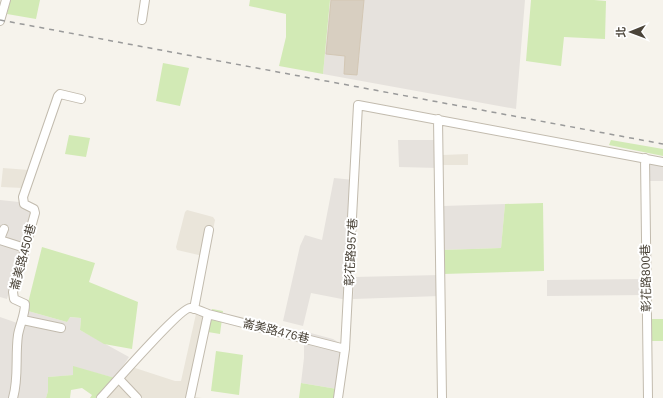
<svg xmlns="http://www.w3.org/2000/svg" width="663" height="398" viewBox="0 0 663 398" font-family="Arial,'Noto Sans TC',sans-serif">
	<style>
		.residential { fill: #eae5da }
		.industrial { fill: #e6e2dd }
		.green { fill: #d2eab5 }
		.building { fill: #d8cfc1; stroke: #d3c7b4 }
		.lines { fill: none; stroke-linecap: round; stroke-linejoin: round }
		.minor-casing { stroke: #c2bbae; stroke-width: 10 }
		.minor { stroke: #fff; stroke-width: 8 }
		.rail { stroke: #9a9a9a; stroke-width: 1.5; stroke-dasharray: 5 5; stroke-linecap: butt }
		.labels { text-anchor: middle; stroke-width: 4; stroke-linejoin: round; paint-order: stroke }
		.street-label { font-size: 12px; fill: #4b4439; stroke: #fff }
	</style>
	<rect width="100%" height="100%" fill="#f6f3ec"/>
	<path class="residential" d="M468,154v11h-26v-10z
		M3,168l26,2 -6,18 -22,-1z
		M187,210l26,7 2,3 -16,81 4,-45 -26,-6 -1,-3 9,-35z
		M198,305l6,2 5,3 -14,87 7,1h-100l27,-32 46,15h6z"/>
	<path class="industrial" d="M330,0h195l-9,109 -193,-35z
		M398,140h40l1,28 -40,-1z
		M649,159l14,3v19h-14z
		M334,178l20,2 -7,120 -36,-7 -8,33 -20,-5 17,-75 5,-11 17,5z
		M0,200l19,2 1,4 10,4 1,3v5l-24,81 -7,-2z
		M505,204l-4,44 -59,2 1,-44z
		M440,275v21l-87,3 1,-22z
		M646,279v16l-99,1v-16z
		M28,311l39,11 2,-5 12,1 -1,12 49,27 -14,21 -42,-11 1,8 -26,2v14l-2,7h-46v-81l23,8z
		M307,332l26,7 10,6 -6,44 -36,-6 3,-25v-14z"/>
	<path class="green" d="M10,0h30l-4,19 -29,-5z
		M250,0h80l-7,74 -44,-8 7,-29v-23l-37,-8z
		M531,0h63l12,1 -1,38 -41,-2 -3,29 -35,-5z
		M163,63l26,5 -9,38 -24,-5z
		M69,135l21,3 -4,19 -21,-3z
		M611,140l52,9v7l-54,-11z
		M543,203l1,68 -101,3 -1,-24 59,-2 4,-44z
		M42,247l53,16 -6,19 49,20 -6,47 -28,-5 -24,-14 1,-12 -11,-1 -3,5 -39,-11v-8z
		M212,309l11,2 -3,23 -12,-2z
		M652,319h11v22h-11z
		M216,351l27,4 -4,40 -28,-4z
		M73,366l42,12 -17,20h-8l2,-3 -10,-7 -11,2 -1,8h-24l2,-7v-14l25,-2z
		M301,383l36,6 -1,9h-37z"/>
	<path class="building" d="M331,0h33l-7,75 -13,-1 1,-18 -19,-2z"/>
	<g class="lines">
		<defs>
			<path id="minor" d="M142,20l3,-20
				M0,21l6,-21
				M438,119l4,279
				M645,158l3,240
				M0,239l4,-10
				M0,240l25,8
				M194,309l15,-79
				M23,320l38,8
				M119,379l18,19
				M13,398c6,-20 2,-42 5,-63 2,-11 7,-20 7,-31l-11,-5 -1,-7 22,-79 -1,-4 -10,-5 -1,-7 35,-101 2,-2 21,5
				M101,398c12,-13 79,-90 89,-90 5,0 13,4 18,6l137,35
				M190,398l18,-84
				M338,398l7,-49 13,-244 305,57"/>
		</defs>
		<use href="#minor" class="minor-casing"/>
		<use href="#minor" class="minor"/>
		<path class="rail" d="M0,20l663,124"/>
	</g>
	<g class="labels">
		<g class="street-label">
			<text transform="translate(351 252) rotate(-87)" y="4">彰花路957巷</text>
			<text transform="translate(23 257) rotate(-75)" y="4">崙美路450巷</text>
			<text transform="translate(646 278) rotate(-91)" y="4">彰花路800巷</text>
			<text transform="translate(276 331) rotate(14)" y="4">崙美路476巷</text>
		</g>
	</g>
	<g transform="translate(631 32) rotate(269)" stroke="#ffffff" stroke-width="3" paint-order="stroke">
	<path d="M0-3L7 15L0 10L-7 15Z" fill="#4b4439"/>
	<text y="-6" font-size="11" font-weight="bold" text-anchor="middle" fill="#4b4439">北</text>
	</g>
</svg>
